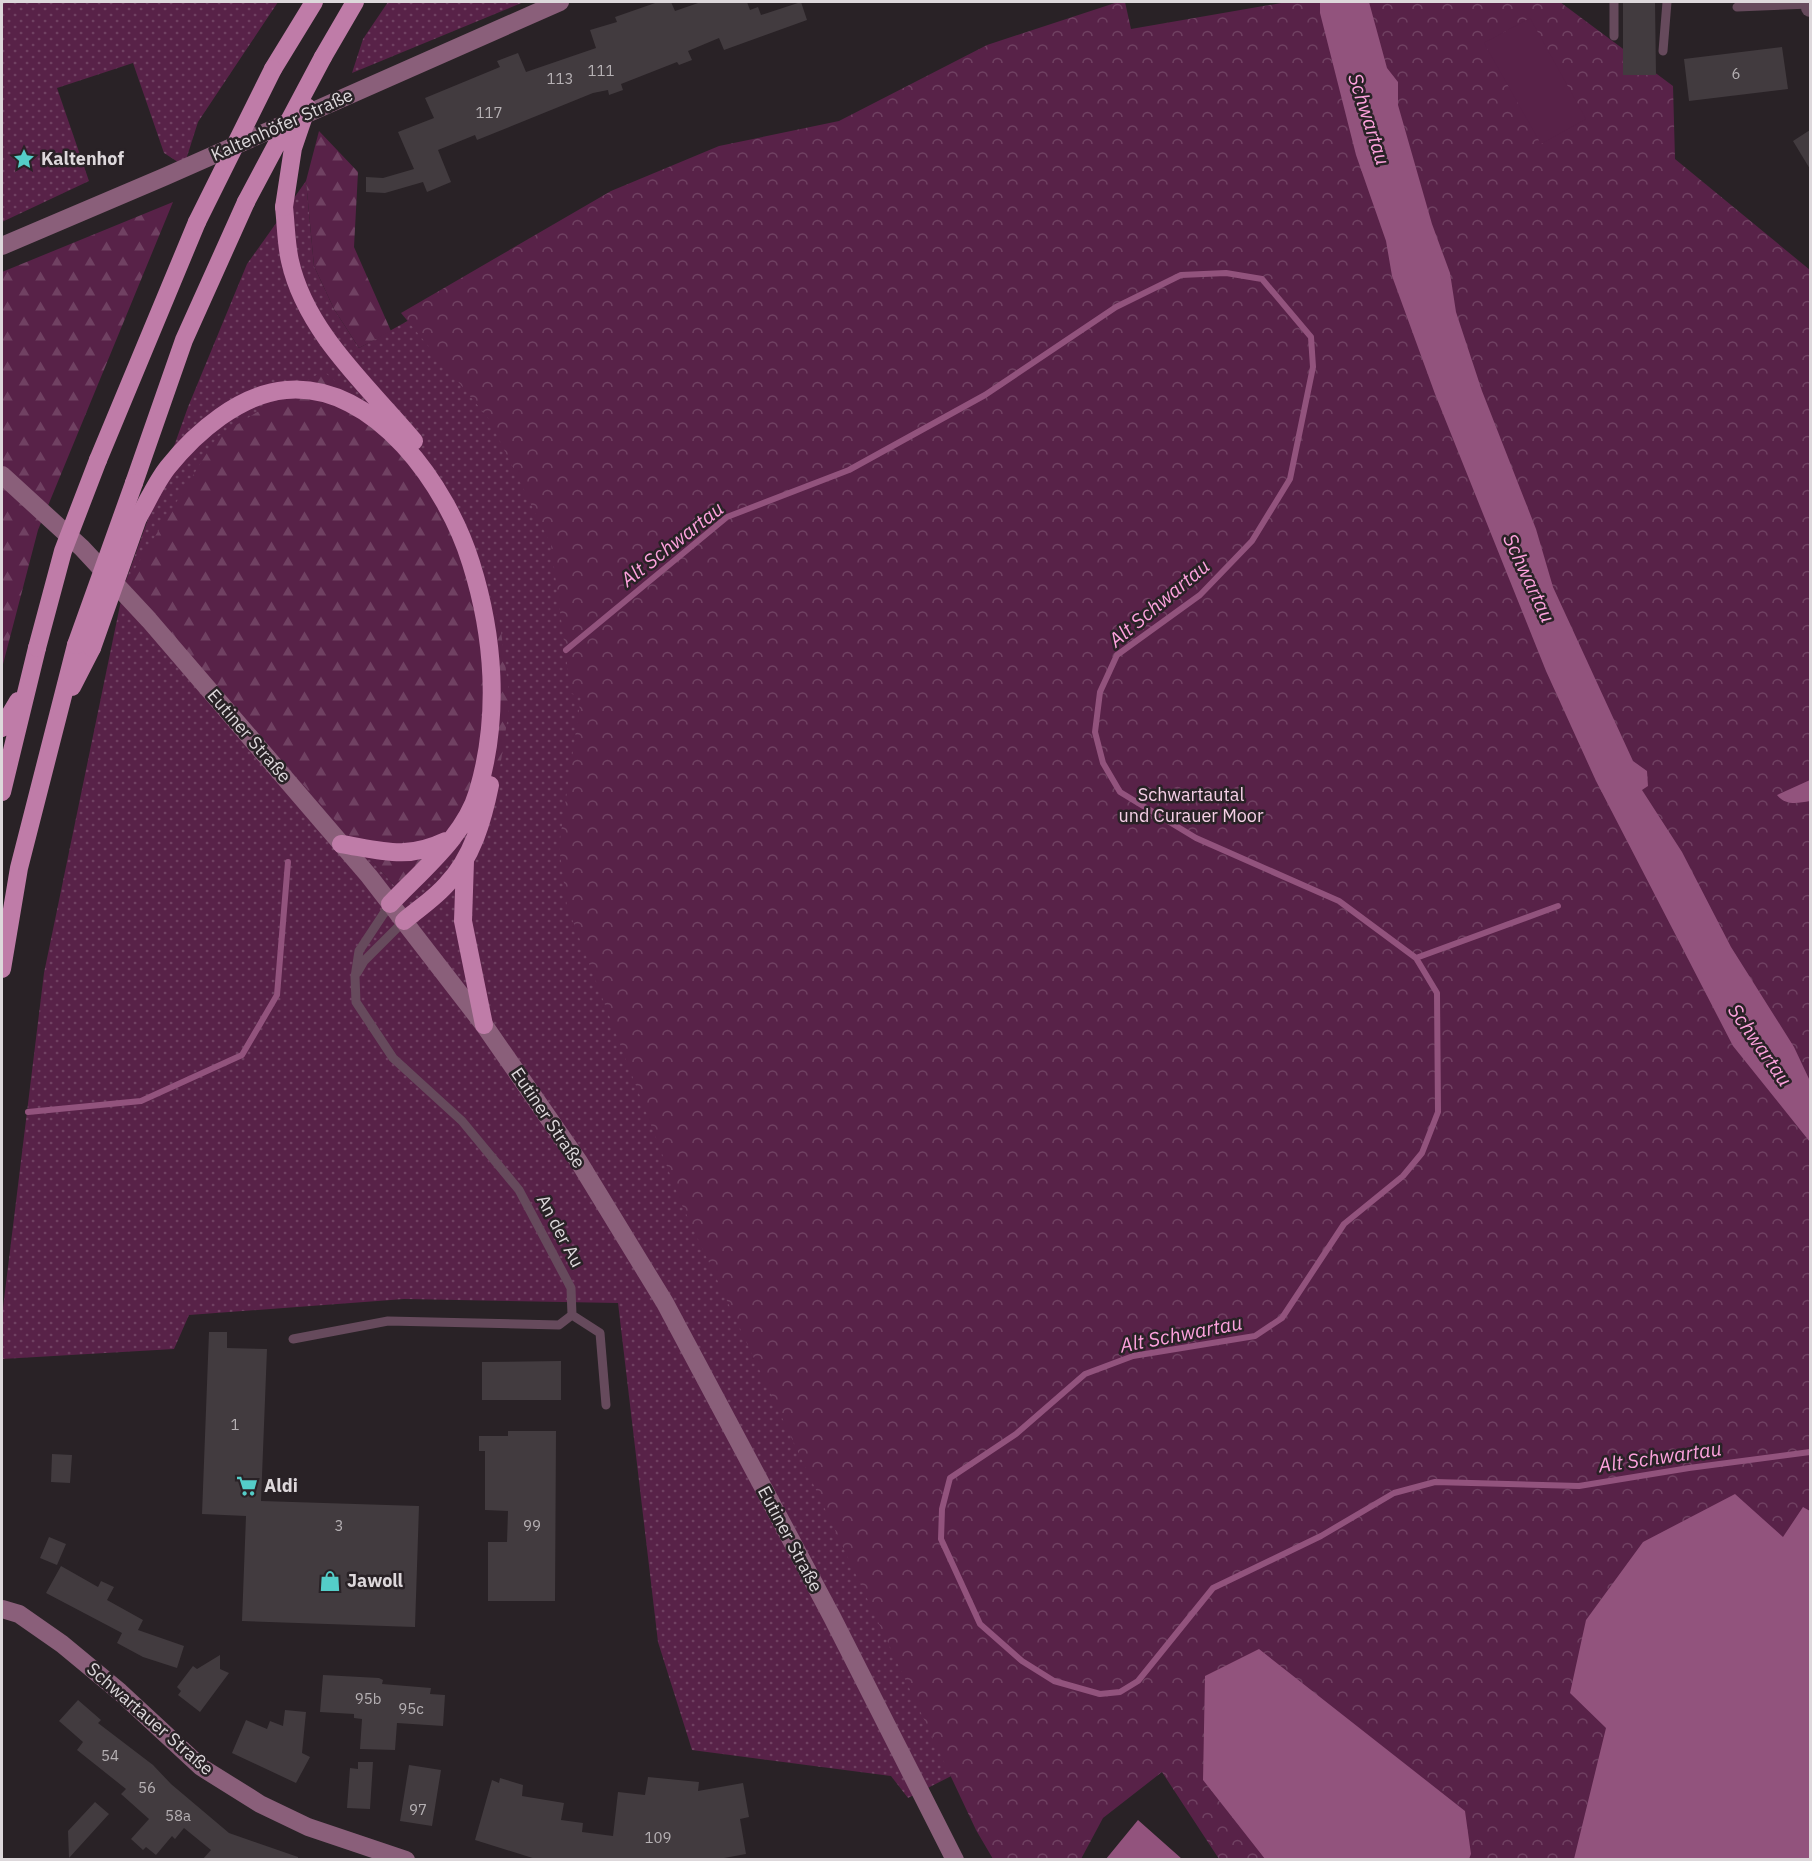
<svg xmlns="http://www.w3.org/2000/svg" width="1812" height="1861" viewBox="0 0 1812 1861" font-family="'IBM Plex Sans',sans-serif">
	<style>
		.grass { fill: url(#grass-dots); fill-rule: evenodd }
		.forest { fill: url(#forest-firs) }
		.park { fill: url(#park-crowns) }
		.garden { fill: #582248 }
		.water { fill: #92537d }
		.lines { fill: none; stroke-linecap: round; stroke-linejoin: round }
		.stream { stroke: #92537d; stroke-width: 6 }
		.building { fill: #423b3f }
		.lane { stroke: #664a5c; stroke-width: 9 }
		.street { stroke: #664a5c; stroke-width: 18 }
		.secondary { stroke: #8a5f7a; stroke-width: 18 }
		.highway { stroke: #bf7ca8; stroke-width: 18 }
		.highway-bridge { stroke: #bf7ca8; stroke-width: 18 }
		.labels { text-anchor: middle; stroke-width: 5; stroke-linejoin: round; paint-order: stroke }
		.number-label { font-size: 15px; fill: #b6b1b4 }
		.street-label { font-size: 18px; fill: #ddd8db; stroke: #292226 }
		.poi-label { font-size: 18px; font-weight: bold; fill: #ddd8db; stroke: #292226; text-anchor: start }
		.park-label { font-size: 18px; fill: #f6d0e7; stroke: #292226 }
		.water-label { font-size: 20px; font-style: italic; fill: #fda2dd; stroke: #292226 }
	</style>
	<defs>
		<pattern id="grass-dots" width="8" height="8" patternUnits="userSpaceOnUse" patternTransform="scale(1.5)"><rect width="8" height="8" fill="#582248"/><path d="M2 2h.1M6 6h.1" fill="none" stroke="#704162" stroke-width="1.8" stroke-linecap="round"/></pattern>
		<pattern id="forest-firs" width="22" height="20" patternUnits="userSpaceOnUse" patternTransform="scale(1.5)"><rect width="22" height="20" fill="#582248"/><path d="M5 1l3.5 6h-7zM16 11l3.5 6h-7z" fill="#704162"/></pattern>
		<pattern id="park-crowns" width="20" height="18" patternUnits="userSpaceOnUse" patternTransform="scale(1.5)"><rect width="20" height="18" fill="#582248"/><path d="M2 6a3 3 0 1 1 6 0M12 15a3 3 0 1 1 6 0" fill="none" stroke="#704162"/></pattern>
	</defs>
	<rect width="100%" height="100%" fill="#292226"/>
	<path class="grass" d="M2,2h276l-80,120 -14,44 -20,-13 -31,-90 -76,25 32,93 -87,41z
		M388,2h136l-172,71 11,-34z
		M1289,2l-141,1674 -240,122 -17,-22 -199,-26 -34,-108 -40,-339 -214,-4 -215,16 -15,34 -172,10v-43l42,-343 80,-387 64,-179 59,-143 59,-83 8,85 20,43 25,39 88,-49 565,-235zM217,437l183,455 -80,-90z"/>
	<path class="forest" d="M319,131l39,41 -4,75 37,84 -32,17 -25,-39 -20,-43 -8,-85z
		M173,202l-135,328 -36,138v-396z
		M323,371l73,60 48,53 56,139 10,79 -11,72 -99,118 -276,-306 93,-149z"/>
	<path class="park" d="M1118,2h7l6,27 156,-27h273l113,84 2,73 135,111v1589h-591l-57,-87 -59,46 -22,41h-88l-17,-29 -295,-627 -114,-297 -8,-60 22,-149 -10,-4 -20,-148 -62,-126 -88,-106 210,-122 108,-45 120,-25 148,-76z"/>
	<path class="garden" d="M1530,18l56,101 -45,25 -57,-101z"/>
	<path class="water" d="M1320,2h49l18,66 11,14v23l34,119 18,49 6,39 26,79 54,138 17,58 80,174 14,10 1,15 -6,4 40,62 49,95 63,100 16,34v61l-77,-96 -137,-265 -50,-110 -111,-277 -43,-118 -6,-35 -30,-86 -36,-142z
		M1810,780v21c-12,2 -24,5 -33,-6z
		M1735,1494l48,43 20,-30 7,4v348h-236l32,-131 -36,-35 16,-73 57,-78z
		M1259,1649l206,162 6,43 -2,5h-204l-62,-79 2,-104z
		M1138,1820l44,39h-76z"/>
	<g class="lines">
		<path class="stream" d="M566,650l161,-133 122,-47 136,-75 131,-88 65,-32 45,-2 36,6 49,58 2,30 -23,112 -38,62 -52,54 -83,60 -17,37 -5,40 8,31 17,29 76,46 143,63 77,57 21,35 1,119 -16,41 -19,23 -59,48 -62,94 -27,18 -122,20 -48,18 -69,60 -66,44 -8,31 -1,30 39,85 42,37 32,20 46,13 20,-2 18,-11 75,-93 108,-52 73,-43 41,-11 144,4 110,-18 121,-16
			M1416,958l142,-52
			M28,1112l113,-11 101,-46 35,-60 11,-133"/>
	</g>
	<path class="building" d="M658,2h13l4,9 26,-9h46l3,8 8,-3 3,8 40,-13 6,18 -83,30 -5,-12 -31,13 4,9 -13,5 -2,-3 -56,22 2,6 -14,5 -1,-5 -15,3 -116,47 -2,-5 -37,15 13,32 -24,10 -4,-10 -38,11 -19,-1v-15l17,1 31,-9 -16,-37 36,-14 -9,-20 75,-31 -3,-6 21,-8 8,19 70,-24 -6,-18 27,-8 -2,-5z
		M1623,2h32l1,73h-33z
		M1782,47l6,42 -99,12 -5,-42z
		M1810,130v39l-17,-28z
		M209,1332h18v16l40,1 -6,152 158,5 -4,121 -173,-6 4,-105 -44,-2z
		M561,1361v39h-79v-38z
		M508,1431h48l-1,170h-67v-59h19l1,-31 -23,-1v-59h-6v-15h29z
		M52,1454l20,1 -2,28 -19,-1z
		M49,1537l17,7 -9,21 -17,-7z
		M61,1566l37,21 3,-6 13,6 -7,13 36,20 -5,10 46,16 -7,22 -34,-11 -26,-14 5,-10 -76,-40z
		M220,1655v14l9,4 -29,39 -22,-17 3,-4 -4,-4 16,-21 4,3z
		M323,1675l56,3 4,2 -1,4 49,4 -1,6 15,1 -2,31 -46,-3 -2,27 -35,-1 2,-30 -8,-1v-4l-34,-2z
		M78,1700l23,20 -3,3 55,42 18,19 58,49 69,24v3h-96l9,-10 -27,-22 -9,11 -3,-3 -16,19 -10,-8 -3,3 -12,-11 18,-20 -28,-25 5,-5 -49,-39 6,-8 -24,-21z
		M285,1710l21,2 -4,41 8,4 -14,26 -64,-30 14,-33 21,9 3,-8 13,5z
		M358,1762h15l-3,47 -23,-1 3,-40 8,1z
		M409,1765l32,5 -9,56 -32,-5z
		M648,1777l51,5 -1,9 45,-8 6,34 -9,2 6,35 -33,6h-174l-64,-20 17,-60 7,3 1,-5 23,7 -1,11 42,7 -3,17 22,3 -1,9 31,4 5,-44 27,3z
		M95,1802l14,12 -40,44 -1,-27z"/>
	<g class="lines">
		<path class="lane" d="M1737,7l73,-3
			M1614,36v-34
			M1663,51l4,-49
			M357,973l7,-12 40,-40
			M572,1315l28,18 6,72
			M293,1339l95,-18 171,4 13,-10 -1,-27 -52,-98 -57,-69 -69,-63 -37,-56 -1,-25 4,-26 31,-47"/>
		<path class="street" d="M1810,2v6"/>
		<path class="secondary" d="M2,246l162,-69 396,-175
			M2,475l80,73 67,72 220,256 115,149 95,137 86,141 167,314 123,243
			M2,1609l17,5 43,30 58,48 81,75 59,37 48,23 98,33"/>
		<path class="highway" d="M323,57l32,-55
			M273,69l41,-67
			M284,207c2,17 2,37 6,54 16,72 79,126 124,180
			M98,460l99,-238
			M134,483l50,-143 62,-138
			M138,518c10,-17 18,-36 30,-51 28,-35 72,-73 118,-77 90,-8 162,98 185,173 23,73 29,153 7,228 -13,45 -56,79 -88,113
			M72,687l20,-39
			M2,728l16,-27
			M2,792l35,-144
			M341,844c42,7 65,16 105,-3
			M465,861l-2,60 21,104
			M404,921c14,-12 31,-23 43,-37 25,-26 36,-64 43,-99
			M2,969l17,-101 57,-223"/>
		<path class="highway-bridge" d="M246,202l77,-145
			M284,207l9,-59 14,-41
			M197,222l76,-153
			M76,645l58,-162
			M37,648l26,-97 35,-91
			M92,648l46,-130"/>
	</g>
	<defs>
		<symbol id="sight-bare" viewBox="-9 -9 18 18"><path d="M0-6L1.8-2.2L6-1.7L2.9 1.2L3.7 5.4L0 3.3L-3.7 5.4L-2.9 1.2L-6-1.7L-1.8-2.2Z" fill="#54cdc8" stroke="#292226" stroke-width="2.5" paint-order="stroke"/></symbol>
		<symbol id="supermarket-bare" viewBox="-9 -9 18 18"><path d="M-6-5.5h2.5l.6 2H6L4.5 2H-2.5L-4.4-4H-6ZM-1.5 3.2a1.3 1.3 0 1 0 .1 0ZM3 3.2a1.3 1.3 0 1 0 .1 0Z" fill="#54cdc8" stroke="#292226" stroke-width="2.5" paint-order="stroke"/></symbol>
		<symbol id="shop-bare" viewBox="-9 -9 18 18"><path d="M-5-2.5h2.3a2.7 3.5 0 0 1 5.4 0H5L5.5 6h-11ZM-1.5-2.5h3a1.5 2.3 0 0 0-3 0Z" fill="#54cdc8" stroke="#292226" stroke-width="2.5" paint-order="stroke"/></symbol>
	</defs>
	<g fill-rule="evenodd">
		<use href="#sight-bare" x="9" y="144" width="30" height="30"/>
		<use href="#supermarket-bare" x="232" y="1471" width="30" height="30"/>
		<use href="#shop-bare" x="315" y="1566" width="30" height="30"/>
	</g>
	<g class="labels">
		<g class="number-label">
			<text x="601" y="76">111</text>
			<text x="1736" y="79">6</text>
			<text x="560" y="84">113</text>
			<text x="489" y="118">117</text>
			<text x="235" y="1430">1</text>
			<text x="339" y="1531">3</text>
			<text x="532" y="1531">99</text>
			<text x="368" y="1704">95b</text>
			<text x="411" y="1714">95c</text>
			<text x="110" y="1761">54</text>
			<text x="147" y="1793">56</text>
			<text x="418" y="1815">97</text>
			<text x="178" y="1821">58a</text>
			<text x="658" y="1843">109</text>
		</g>
		<g class="street-label">
			<text transform="translate(282 125) rotate(-24)" y="6">Kaltenhöfer Straße</text>
			<text transform="translate(249 736) rotate(49)" y="6">Eutiner Straße</text>
			<text transform="translate(548 1118) rotate(56)" y="6">Eutiner Straße</text>
			<text transform="translate(560 1231) rotate(62)" y="6">An der Au</text>
			<text transform="translate(790 1539) rotate(62)" y="6">Eutiner Straße</text>
			<text transform="translate(150 1719) rotate(41)" y="6">Schwartauer Straße</text>
		</g>
		<g class="poi-label">
			<text x="41" y="165">Kaltenhof</text>
			<text x="264" y="1492">Aldi</text>
			<text x="347" y="1587">Jawoll</text>
		</g>
		<g class="park-label">
			<text x="1191" y="801">Schwartautal<tspan x="1191" dy="21">und Curauer Moor</tspan></text>
		</g>
		<g class="water-label">
			<text transform="translate(1369 119) rotate(72)" y="7">Schwartau</text>
			<text transform="translate(672 544) rotate(-38)" y="7">Alt Schwartau</text>
			<text transform="translate(1529 578) rotate(65)" y="7">Schwartau</text>
			<text transform="translate(1159 603) rotate(-40)" y="7">Alt Schwartau</text>
			<text transform="translate(1760 1045) rotate(55)" y="7">Schwartau</text>
			<text transform="translate(1181 1334) rotate(-11)" y="7">Alt Schwartau</text>
			<text transform="translate(1660 1457) rotate(-8)" y="7">Alt Schwartau</text>
		</g>
	</g>
	<rect width="1812" height="1861" fill="none" stroke="#ddd8db" stroke-width="6"/>
</svg>
